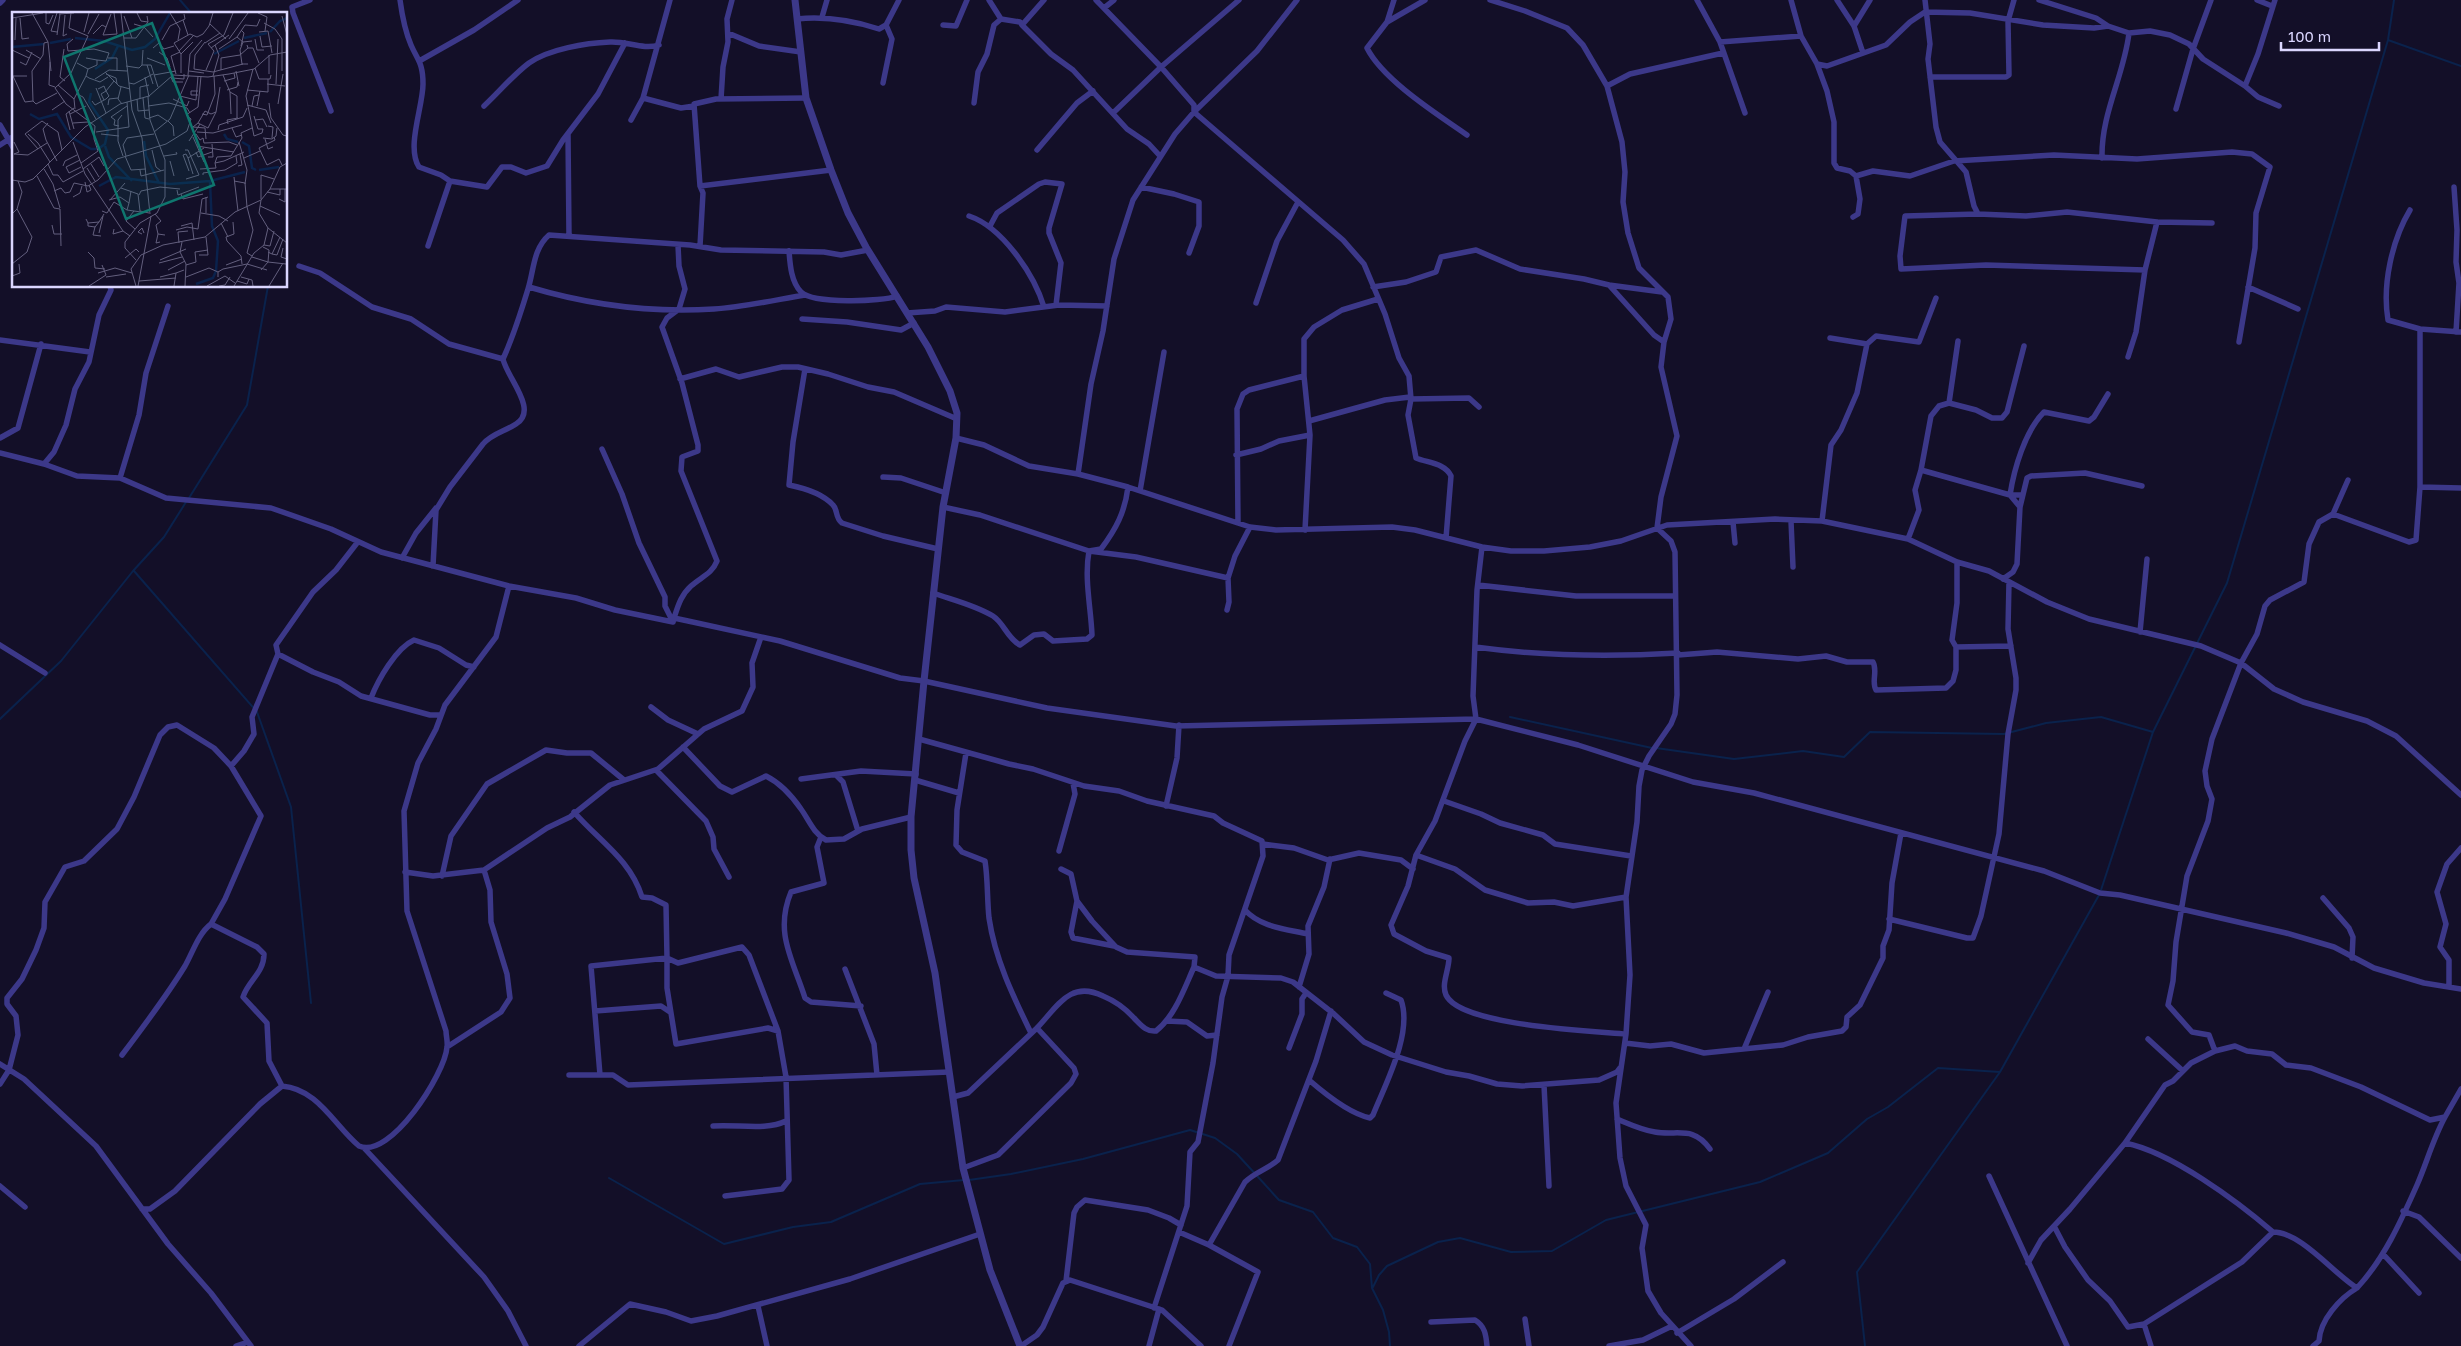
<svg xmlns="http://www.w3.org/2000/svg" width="2461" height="1346" viewBox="0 0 2461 1346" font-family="'Golos Text',sans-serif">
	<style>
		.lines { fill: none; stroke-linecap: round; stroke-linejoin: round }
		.stream { stroke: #0a224c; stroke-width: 2 }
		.minor { stroke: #3c3889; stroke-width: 5.5 }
		.tertiary { stroke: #3c3889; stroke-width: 7 }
		.inset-river { fill: none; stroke: #0a224c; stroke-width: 2.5 }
		.inset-road { fill: none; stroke: #635f7e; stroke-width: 1 }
		.view { fill: #0f766e; fill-opacity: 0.15; stroke: #0f766e; stroke-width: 2.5 }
		.inset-edge { fill: none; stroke: #dbd6ff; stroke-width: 2.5 }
	</style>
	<rect width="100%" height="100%" fill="#130f28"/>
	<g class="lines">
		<path class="stream" d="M180,0l12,14
			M2388,40l73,26
			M189,498l58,-93 21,-119
			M134,571l123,141 34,95 20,196
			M1510,717l142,31
			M0,719l61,-58 72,-90 31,-34 22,-35
			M1656,748l78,11 69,-8 41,6 26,-25 134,2 42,-11 55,-6 52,15
			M2101,890l52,-158 74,-149 161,-543 6,-40
			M609,1178l115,66 69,-17 38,-5 89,-38 44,-4
			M969,1180l42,-6 72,-15 107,-29 25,8 22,16 42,46 34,12 20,26 24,9 13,17 2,24 11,22 6,22 1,14
			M1373,1287l6,-12 8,-9 51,-24 22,-4 51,14 41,-1 54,-31 154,-38 68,-29 39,-34 21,-12 50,-39 62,4
			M1865,1346l-8,-74 143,-200 99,-177"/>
		<path class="minor" d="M310,0l-18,7 1,6 38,98
			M400,0c2,15 5,31 11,45 7,16 12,18 12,39 0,23 -17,63 -4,83l22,8 9,6
			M989,0l12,19 19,3 2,3 22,-25
			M1096,0l65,67 33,38v7l149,128 21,24 21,50 14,44 10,18 2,23 -3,16 8,43c12,5 29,5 35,18l-5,62
			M1394,0l-7,22 38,-22
			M1490,0l35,11 42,17 16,17 24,41 15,56 3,30 -2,30 5,31 11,35 29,29 3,22 -7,23 -3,25 16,69 -16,61 -4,31 14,13 4,11 2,143 -2,19 -4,10 -22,32 -7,14 -3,16 -2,36 -11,75 4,78 -4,59 -10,69 4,55 6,28 20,39 -4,23 6,43 13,22 30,33
			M1697,0l23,42 25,71
			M1791,0l10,36 16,28 10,2 59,-21 24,-23 15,-10 45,1 73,12 51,3 14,-2
			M1837,0l17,26 9,27
			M1925,0l5,44 -2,15 8,68 4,15 26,30 8,34 4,8 48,2 41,-4 90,10 55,1
			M2039,0l57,18 12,8 21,7 21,-2 20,4 19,9 14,15 42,27
			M2257,0l15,6
			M2275,0l-17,54 -13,32 13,11 21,9
			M0,3l3,-3
			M1104,8l10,-8
			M822,17l5,-17
			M797,19c29,-3 54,1 82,10l7,-4 13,-25
			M1387,22l-20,26c16,32 70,66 100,87
			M943,25l13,1 11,-26
			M1022,25l29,29 22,16 54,59 22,15 11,12
			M1854,26l16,-26
			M728,33l31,13 42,6
			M1720,42l81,-6
			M421,60l53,-30 44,-30
			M1817,64l10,27 7,31v41l3,5 13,3 6,5
			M1930,77h76l3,-2 -1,-54 6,-21
			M883,83l9,-44 -6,-14
			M1607,86l23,-12 93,-21
			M643,98l38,10 13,-2
			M721,99l2,-32 5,-25 -1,-23 5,-19
			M974,103l4,-31 9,-18 7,-29 7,-6
			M484,106c15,-14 29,-31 45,-43 20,-14 57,-20 81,-21 17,-1 33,8 49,3
			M2176,109l17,-60 18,-49
			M1113,113l48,-46 78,-67
			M631,120l12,-22 27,-98
			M0,125l14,24
			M568,134l1,102
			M0,145l14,-9
			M1037,150l40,-47 16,-12
			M2102,158c-1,-45 22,-82 27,-125
			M700,186l131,-16
			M1141,187l33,7 25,8v24l-10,27
			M2454,187l3,43 -1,32 3,21 -3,49
			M2410,210c-18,30 -28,75 -22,110l32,9 41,3
			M1978,214l-73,2 -5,40 1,13 85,-4 159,5
			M969,216c33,11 65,58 75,91
			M1853,217l5,-3 2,-15 -4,-23 17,-5 37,5 44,-15 100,-6 83,4 95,-7 20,2 18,13 -14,46 -1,35 -16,94
			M990,226l7,-13 42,-29 6,-2 17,2 -13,44v5l12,30 -5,42
			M428,246l22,-65 37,6 15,-20h9l15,6 21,-7 16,-26 35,-46 27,-51
			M700,246l3,-53 -3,-7 -6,-82 22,-5 90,-1
			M789,251c1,13 2,31 12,41 12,12 81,10 96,4
			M299,266l21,7 52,34 39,12 38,25 54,15c10,-22 18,-47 25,-70 6,-19 5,-40 21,-54l141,10 31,5 103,2 17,3 27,-5
			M529,287c60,18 122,26 185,22 30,-2 61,-9 91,-14
			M1373,287l33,-5 30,-10 5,-15 35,-7 44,19 64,10 25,6
			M2248,287l50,22
			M1662,292l-53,-7 45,50 10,7
			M1256,303l21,-62 21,-39
			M907,313l28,-2 11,-4 59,5 54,-7 48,1
			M802,319l45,3 54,8 13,-7
			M0,340l90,12
			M1867,344l9,-8 43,6 17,-44
			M2128,357l8,-25 9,-62 12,-48
			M805,369l-12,73 -4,43c15,3 33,8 44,20 5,5 2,13 9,18l41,13 55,13
			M680,379l36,-10 23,8 43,-10h16l30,7 40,13 26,5 63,27
			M1411,399l58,-1 10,9
			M1949,403l9,-62
			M1309,421l76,-21 25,-3
			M0,438l18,-10 23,-84
			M956,438l28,7 45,21 49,8 50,13 122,40 26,3 116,-3 23,3 67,17 29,4h33l46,-4 31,-6 46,-16 108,-6 47,2 86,18 49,23 32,9 58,31 42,17 112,27 40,17 33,26 29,13 64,19 29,15 65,59
			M602,449l20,45 17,49 26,54v9l8,16
			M0,453l44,11 33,12 43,2 46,20 105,10 60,21 50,23 128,34 67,12 39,12 58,12 1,-4 14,3 92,20 120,37 24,3 123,27 129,18 300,-7 102,26 115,37 61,11 290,78 56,22 20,2 166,38 48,14 40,21 50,15 37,6
			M1236,455l25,-6 18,-8 31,-6
			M44,464l10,-12 12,-27 9,-36 14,-27 10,-47 12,-25 -1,-4
			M1921,470l89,25h12
			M1078,474l13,-90 12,-53 11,-72 19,-59 42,-66 19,-22 63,-61 40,-51
			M883,477l18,1 45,15
			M120,478l19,-63 7,-42 22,-67
			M2420,487l41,1
			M1140,491l24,-139
			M943,507l37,8 109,36 47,6 92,21 7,-22 15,-29
			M2020,507l-10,-12c4,-26 15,-64 34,-83l45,9 5,-4 14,-23
			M2333,514l76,28 7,-2 4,-53v-158
			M1791,521l2,46
			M1822,521l9,-76 10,-15 16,-37 10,-49 -37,-6
			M1733,522l2,21
			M1238,523l-1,-114 6,-15 6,-4 55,-14
			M1305,530l5,-95 -6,-59v-37l10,-12 28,-17 36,-11
			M1908,539l11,-29 -4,-20 6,-20 10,-54 8,-10 10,-3 27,7 16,8h10l5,-6 17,-66
			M1482,547l-5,43 -4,106 3,23 -11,22 -30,80 -19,34 -8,31 -17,39 3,9 32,17 23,7c0,12 -8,26 -3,37 14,31 148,36 180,39
			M402,558l14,-25 20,-25
			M433,566l3,-56 14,-23 33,-43c10,-11 21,-12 33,-20 23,-14 -9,-46 -13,-65
			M2003,579l10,-7 4,-8 3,-57 7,-29 4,-2 54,-3 57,13
			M1478,585l98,11h98
			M933,593c20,7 42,12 60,23 11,7 14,22 27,29l14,-10 10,-1 9,7 34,-2 5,-4c-1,-27 -8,-56 -3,-84l12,-2c15,-20 24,-37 27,-62
			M1227,610l2,-8 -1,-24
			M674,618c4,-12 7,-23 17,-32 10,-9 21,-12 26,-25l-36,-90 1,-14 16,-6v-6l-16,-62 -20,-56 5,-9 12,-9 6,-20 -6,-23 -1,-21
			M2140,632l7,-73
			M0,645l45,28
			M1475,647c66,9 136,10 203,6
			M1956,647l55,-1
			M278,654l-2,-9 37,-53 23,-22 21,-27
			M1678,655l39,-3 81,7 28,-3 21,6h26c5,9 -2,20 3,28l70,-2 7,-7 3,-11v-23l-4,-7 5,-37v-41
			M371,698c7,-18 25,-50 43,-58l25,8 27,17 8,2
			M651,707l17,13 30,14
			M919,739l90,25 24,5 51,17 35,5 28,10 67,15 9,7 39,18 1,15 -34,99 -1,21 -6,21 -9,66 -15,79 -8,10 -3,54 -33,102
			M683,747l37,39 12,6 34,-16c14,7 26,20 35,33 8,11 12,24 25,31l18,-1 18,-10 49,-12
			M966,753l-9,57 -1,35 6,7 23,9c3,19 2,38 4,57 6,41 24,78 42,115
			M231,766l13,-15 10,-17 -2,-17 26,-63 35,18 26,10 22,14 69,19h11
			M656,770l50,51 7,16 1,12 15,28
			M836,775l7,7 15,49
			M801,779l60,-8 55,3
			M915,780l44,13
			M1444,801l37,13 19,9 43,12 12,9 76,12
			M1166,806l11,-48 2,-33
			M574,812c25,29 56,47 68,85l10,1 14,7 1,53 11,5 64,-16 7,8 29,76 8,46 3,103 -7,9 -57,7
			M821,837l-4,10 7,36 -33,9c-17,41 2,68 14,106l6,4 50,4
			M1263,844l31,4 34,12 31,-7 42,7 12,9
			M1059,851l16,-57 -2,-11
			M1416,855l39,14 30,21 43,13 26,-1 19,4 53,-9
			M1061,869l10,5 6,27 15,20 24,26 11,5 68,5 -1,10 22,9 65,2 12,4 41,32 30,28 28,13 54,17 23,4 28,8 25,2 77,-6 18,-8 3,-4
			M405,872l28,4 51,-6 63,-42 23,-11 40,-32 48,-16 46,-40 38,-18 11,-24 -1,-24 9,-26
			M442,876l9,-40 36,-52 59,-34 21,3h24l33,27
			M2323,898l26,30 4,9 -1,21
			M1077,901l-6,31 2,6 41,8
			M1245,910c15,17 41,19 63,24
			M1889,919l78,19h6l8,-22 18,-82 9,-100 8,-44v-12l-8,-49 1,-47
			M845,969l29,75 3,31
			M1299,987l10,-33 -1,-28 16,-39 6,-28
			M2449,987v-27l-9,-13 6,-23 -9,-32 10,-28 14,-16
			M595,1011l66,-5 9,6
			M1167,1021l20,1 20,14 10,-1
			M1037,1028c21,-22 33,-48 66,-32 12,5 22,12 31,22 7,7 12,14 22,13 19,-15 28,-42 38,-64
			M2148,1039l35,32
			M1625,1043l25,3 21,-2 33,9 79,-8 25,-8 34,-6 4,-4 1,-10 13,-12 23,-47v-12l6,-16 3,-47 9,-50
			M447,1047l54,-35 9,-14 -3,-24 -16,-52 -1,-32 -6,-20
			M1289,1048l13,-34v-15l4,-6
			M1744,1049l24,-57
			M2215,1051l-6,-16 -17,-3 -24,-27 5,-24 3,-39 11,-66 21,-55 4,-22 -5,-13 -2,-15 7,-32 29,-76 16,-29 8,-28 5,-6 34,-18 5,-38 10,-22 14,-8 15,-34
			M122,1055c22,-29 44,-58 63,-89 8,-14 13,-32 26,-42l46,23 7,7c0,19 -16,27 -21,43l24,26 2,38 13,25
			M0,1064l24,15 72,67 72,98 43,49 40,53
			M569,1075h44l15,10 321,-13
			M600,1075l-9,-109 76,-8v30l9,56 92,-16 10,3
			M1309,1080c15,13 42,34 61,38l3,-3c12,-30 40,-82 28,-115l-15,-7
			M0,1084l9,-14 9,-35 -2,-19 -9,-12v-6l15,-19 14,-29 8,-22 1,-26 20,-35 19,-6 33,-32 17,-32 26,-62 8,-8 9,-2 37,23 17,18 30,50 -36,83 -14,25
			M1544,1085l5,101
			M953,1097l15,-4 69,-65 37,40 2,6 -5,9 -73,72 -35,13
			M1617,1119c12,5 25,11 38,13 22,4 38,-7 55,17
			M713,1126c24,-2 53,5 73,-5
			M2125,1143c46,9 112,58 148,89l-31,30 -98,62 7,22
			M365,1149l119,128 24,34 18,35
			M1989,1176l78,170
			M0,1186l25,21
			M142,1209h8l25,-18 85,-87 22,-18c36,3 52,39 77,60 31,14 86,-72 88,-99 1,-5 -1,-11 -1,-16l-39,-120 -3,-100 14,-48 18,-34 9,-24 51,-68 13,-51
			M2403,1211l16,6 42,41
			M2054,1226l11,21 23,33 22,21 18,26 16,-3
			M1179,1232l30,13 49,27 -29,74
			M2273,1232c28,0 61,42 84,56 27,-29 44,-67 60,-103 10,-23 16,-46 28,-68
			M1209,1245l36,-63c10,-10 23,-13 33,-22l38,-99 15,-50
			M2383,1254l36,39
			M2028,1263l13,-23 29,-31 55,-66 40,-58 8,-4 18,-18 24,-12 20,-5 12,5 25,3 14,11 25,3 50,19 69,33 15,-3 16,-28
			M1066,1281l8,-68 3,-6 8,-7 63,10 21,8 12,7
			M758,1306l9,40
			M1525,1319l4,27
			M1431,1322l44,-2c10,6 11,15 12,26
			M1677,1333l57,-34 49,-37
			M236,1346l12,-4
			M579,1346l51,-42 36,8 25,9 26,-5 133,-37 130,-45
			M1021,1346l16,-11 6,-8 20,-44 7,-3 92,30 39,36
			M1149,1346l10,-37
			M1609,1346l34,-6 29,-14
			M2313,1346l6,-5c1,-21 21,-43 38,-53"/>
		<path class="tertiary" d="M795,0l11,98 25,72 17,43 18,34 62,100 22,44 7,22 -1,25 -13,69 -19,174 -13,136v33l3,28 21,95 28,195 27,102 30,76"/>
	</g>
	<g transform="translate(12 12)">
		<rect width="275" height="275" fill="#130f28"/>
		<path class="inset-river" d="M258,20l10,-11 7,-3M63,26l29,3 28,9 13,-3 10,-8 15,-26M232,26l23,-5M38,31l21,-4M0,35l32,-3M202,42l25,-13M83,57l17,-11 6,-12M18,102l9,5 18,-5 14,23 20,12h7l7,-5 3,-14 -19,-28 2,-9M212,122l3,5 11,3M132,129l2,15 13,27M230,130l7,4 3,22 4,2M93,134l4,11 23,24M247,158l20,-3M87,174l17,-9 54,7 40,-3 35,-9M184,272l17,-6 3,-7 2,-30 -6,-15 -2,-44"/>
		<path class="inset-road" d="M20,1l16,29 3,29M34,1v10l3,1 4,-9M59,1l-2,15 19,8 -17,37 -16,15 11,16 29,22 -1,13 4,12 -17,12M109,1l11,97 10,28 8,76M125,1l4,8 7,1M158,1l10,16 -2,11M246,1l9,4 -2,14M47,2l15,-1M99,2l-8,21 14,-1 -3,-21M53,3l-2,21 4,-2M112,4l8,22M270,4l5,19M0,6l31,-5M8,6l2,21 7,-1M171,8l5,15M252,11l11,6 7,10v32M122,12l10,3 9,10M198,12l16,15M233,13l-8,12 6,5 9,-1M233,13l12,1 3,-7M229,18l3,3 -3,13M45,20l-6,-1 6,-18M72,20l5,-19M247,20l9,-1 4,22M76,22l11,-20M81,22l9,-9 4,2M45,23l3,-21M248,24l2,11 10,-1M112,26h12l12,-16 -1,-6M61,27l-6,5 1,7 26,-2 15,4 -3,8 -9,-1M217,27l19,-26M243,27l2,11h7M3,28l1,-22M150,28l8,-14 15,-7 -1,-5M193,30l-10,13 -1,14 19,3 30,-8M231,30l-3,8 2,14h6M193,31l15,-10M235,33l1,3h5l6,15M141,36l6,-5 5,6 10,-3M199,36l18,-13M52,37l-4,28 5,4M207,37l18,-12M0,38l17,8M14,38l15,9M131,38l-1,15h9l7,22M167,39l14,-15M147,40l8,6 3,9M169,42l12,-12M74,46l11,2v5l-9,4M96,46h9v12M135,46l18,7M8,50l6,3 6,-13M38,50l-1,23 6,2M65,51l11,6 -2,7 3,2 11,4 8,-5M135,53l6,19M114,54l13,2 3,-3M243,56l4,11h11l1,-4M241,57l-7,27 8,40 8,-3 1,-4h-5l-4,-13M194,58l8,-19 -6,-7 16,-9 9,-22M209,58v-12l19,-3 8,-7M177,59l15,2M224,59l3,15M93,60l14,14 11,3M169,61v-19l-7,-11 16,-9 7,3 6,-3 6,-8 4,-13M94,62l10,4 1,6M164,62l-5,-18 9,-4M257,62v-19M142,63l22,-4M176,63l2,-21 12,-14M211,63l7,17 1,22M15,64h-14l12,26 8,-1 3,3 21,-11M201,64l6,-21 -4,-10M133,65l4,20M159,65l2,5h10M160,66l12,1v-5M83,67l14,-9 18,1M212,69l11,-3 -1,-5M117,71l5,1 19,-10M255,72l18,2M264,72l2,-45M46,73l16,14M109,75l-3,12 4,5M84,76l10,25M86,77l6,-3 2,5 -5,3 3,6M215,78l10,-3 1,-5M235,78l21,2v-13M218,80l7,4v22M65,82l6,3 13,22M186,83h-7v-4h7M168,84l16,4 2,-24M131,86l2,20 4,1M125,87l1,12 11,-1M128,87v-12l9,-2M161,87l14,7 2,-5M21,89l-1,-30 11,-16 1,-12 4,-1M80,89l3,4 11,-6 3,-3 -3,-5 8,-10M257,91l2,15M266,92l5,-30M96,93l1,-6 9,-1M235,93l19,5 5,13M136,94l21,-3 18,5 3,5M240,94l2,-10 5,-1M245,94l3,-15M63,97l-1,-10 12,-23M40,98l13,-9M57,99l5,18M204,100l-5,2 -6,-3 -7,12 10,5 8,-16 4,-25M58,102l16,-8M190,102l5,1 8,-21 -1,-18M110,103l-4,5v21l5,15M99,105l16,-11M99,105l4,3 -1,5 5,1M137,106l9,-3 9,6M259,106l12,17 4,1M243,108l8,-1 4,8M156,109l5,5 1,10M36,111l-5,6 3,11 11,21M61,111l15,-1M186,111l-5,4 12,1 1,11M216,112l-1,-4 11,-2M256,114l5,1 -1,11M220,116l4,9 6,-2M58,118l-4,-16 8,-6M206,118l1,-5 24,-8 4,-9M84,120l33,-5 -2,-25M142,120l16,-13 19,-44M185,120l16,1 29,-8M16,122l10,9 12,19M89,122l18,2M184,122l4,6 3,-2 1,5 25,-1 8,3M181,125l11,25M262,125l1,3 -16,8 8,17 12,-6 3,6M251,126l9,1 4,-3 1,-8M253,127l3,10 5,-2M177,129l11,-17M61,130l12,32 38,57 7,5M227,130l8,28 -2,14M185,134l37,6M0,135v29M26,137l-13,-15 17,-13 16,11 4,18M140,138l4,17 5,4M173,138h3l11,25 -13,4M184,140l2,5 14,-5M2,142l14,1 19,-12M2,142l5,-2 -5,-10M113,144l6,14 15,-1M114,144l-3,-11 4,-7 27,-4M152,144l13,-2 -1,-2M196,145h5l-1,-13M176,146l-2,-4 -3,1 6,16M232,146l16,-7M68,148l-14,7 3,6 12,-6M158,149l4,15M212,149l-9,2 2,-6 14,-1 11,-18 -1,-5 11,-5M212,149l20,-9M275,151l-7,4 -10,22 -9,11 -2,13 9,15 19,15M36,152l5,11h5l5,7 20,-11M79,152l8,13M51,154l2,-5 12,-6M226,154l4,-1 -2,-11M75,156l8,13M32,157l9,15 7,24M71,157l16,-12 5,9M188,157l16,-1 -1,-5M128,158l1,6 23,-6M181,162l-5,-16 16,-10M191,163v-2l22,-3 12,-7 -1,-7M25,164l17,32 6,1 1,37M222,165l4,34M0,168l13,2 8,-3 52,-52 35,-23 29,-8 24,-21 35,2 21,-3 25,-5 16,-14 17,-3M222,169l11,2 2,24M73,170l2,10 4,-2 -2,-5M109,176l17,6 2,17 9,2M258,177h17M165,178l1,5 21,-8M42,179l7,-3 4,5 5,-1 4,-9 14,3 10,-6 19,-21 49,-15 21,-13 4,-12 -5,-4 12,-8 3,-31M255,180l13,3v-6M169,182l2,5 20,-5M127,183l2,-4 19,-4 20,2M61,185l7,-4 2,-7M194,185v16M249,187v-24l13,4M267,187l6,3v-13M97,188l11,-3 9,6 2,-12M98,188l15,-17M117,191l-2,7 14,2M248,194l20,9M235,195l6,23 -6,23 5,3M90,199l5,2 7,-11 13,8M122,199l-8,10 9,8M189,201l18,3 9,5M0,202l5,-5 5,-17 -4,-11M143,202l6,7 -5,4 2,9M74,207l2,4 11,-1 5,-8M221,210l1,12 -8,3 1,4 14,15 1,8M76,211v3l7,1 4,-5M209,211l7,14M40,213l2,9h8M169,214l11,-3 2,17M83,215l-2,8 8,1M102,217l-1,5 10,-3M164,218l11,-3 11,2 4,-30 6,-2M87,221l4,-17M130,222l-4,-2 4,-4 2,5M148,230l-4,1 2,-9 7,1M170,230l-2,10 6,12 -1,22M167,231l-1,-11 10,-1M252,233l6,1 4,-15M251,235l6,3 -1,12 18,2M271,236l-2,9 6,2M76,240l6,6 1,10 10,1M256,240l4,2 8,-17M275,241v16M260,242l5,1 6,-16M187,243h9l-2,-18M240,245l16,5 -7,8M113,246l11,-9 3,3M124,248l-11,-12v-6l15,-19 17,-10 8,-16v-37l-15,-40 -2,-23M148,248l26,-11M147,251l23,-6M0,252l15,-12 5,-15 -15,-28M235,252l20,6M174,253l10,-3 -1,-10 13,-2M214,253l16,-6M156,258l17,-9M86,261l17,-5 17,5M0,264l8,-3 -1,-9M94,265l20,-3M148,265l16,-4M174,265l23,-9 9,4M206,265v-5l5,-3 24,-5M229,265l11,3 1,6M127,269l37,-3M225,269l10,3 2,-5M77,274l17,-11 -4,-10M124,274l-5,-17 10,-14 22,-10 42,-8 30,-25 26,-12M126,274l13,-70M162,274l2,-13 8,-3M195,274l18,-10 10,7M207,274l6,-1 5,-8M222,274l20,-33 10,-8 4,-17M257,274l14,-23"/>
		<path class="view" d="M140,11l62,162 -88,34 -62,-162z"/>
		<rect width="275" height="275" class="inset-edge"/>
	</g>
	<path d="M2281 42v8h98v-8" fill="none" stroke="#dbd6ff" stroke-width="2.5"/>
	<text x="2288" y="42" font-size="15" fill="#dbd6ff" stroke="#130f28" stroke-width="4" paint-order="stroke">100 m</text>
</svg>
